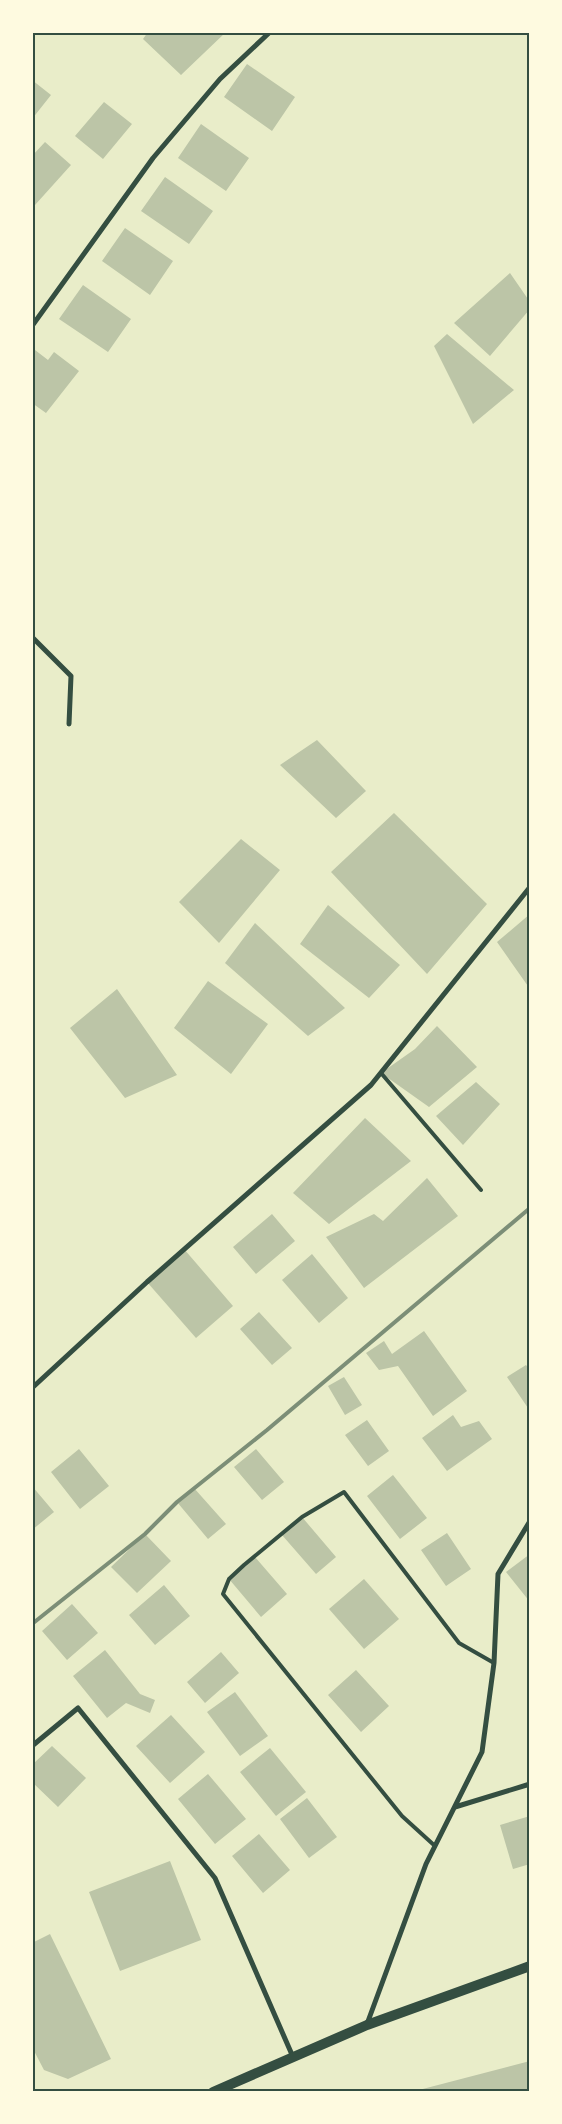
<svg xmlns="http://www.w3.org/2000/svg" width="562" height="2124" viewBox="0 0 562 2124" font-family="'Noto Sans',sans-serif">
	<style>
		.building { fill: #bcc5a7 }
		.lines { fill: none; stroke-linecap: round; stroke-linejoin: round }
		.service { stroke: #344e41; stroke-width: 4 }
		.minor { stroke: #344e41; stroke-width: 5 }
		.secondary { stroke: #344e41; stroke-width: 10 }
		.rail { stroke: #7c8e77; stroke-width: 4 }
		.neatline { fill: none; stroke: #344e41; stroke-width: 2 }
	</style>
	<rect width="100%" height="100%" fill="#e9edc9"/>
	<path class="building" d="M148,32h78l-45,43 -38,-36z
		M247,64l48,33 -23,34 -48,-34z
		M32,80l19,15 -19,24z
		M104,102l28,22 -29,35 -28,-23z
		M201,124l48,34 -23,33 -48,-33z
		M45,142l26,23 -36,40 -3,-2v-47z
		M165,177l48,34 -24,33 -48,-33z
		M125,228l48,33 -23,34 -48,-34z
		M510,273l20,29v7l-40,47 -36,-33z
		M83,285l48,34 -23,33 -49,-33z
		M447,334l67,56 -41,34 -39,-78z
		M35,350l13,10 6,-8 25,19 -33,42 -14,-10v-50z
		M317,740l49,51 -30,27 -56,-53z
		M394,813l93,91 -60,70 -96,-102z
		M241,839l39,31 -61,73 -40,-41z
		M328,905l72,60 -31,33 -69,-54z
		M530,914v75l-33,-47z
		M255,923l90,85 -37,28 -83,-73z
		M208,981l60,43 -37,50 -57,-46z
		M117,989l60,86 -52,23 -55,-70z
		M437,1026l40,41 -48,40 -48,-34 34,-24z
		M476,1082l24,22 -37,41 -27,-29z
		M365,1118l46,43 -82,63 -36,-31z
		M427,1178l31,38 -94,72 -38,-51 48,-23 9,7z
		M272,1214l23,27 -39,33 -23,-27z
		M184,1249l49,57 -37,32 -49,-56z
		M312,1254l36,44 -29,25 -37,-43z
		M259,1312l33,36 -20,17 -32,-36z
		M424,1331l43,60 -34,25 -35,-50 -19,4 -13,-17 18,-12 8,13z
		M526,1365l4,5v41l-23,-34z
		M344,1377l18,28 -17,10 -17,-29z
		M453,1415l8,12 18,-6 13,18 -45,32 -25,-33z
		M367,1420l22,31 -21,15 -23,-31z
		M79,1449l30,37 -29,23 -29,-37z
		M256,1449l28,33 -22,18 -28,-33z
		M393,1475l34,43 -27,21 -33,-43z
		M32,1486l22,26 -22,18z
		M194,1488l32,36 -18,15 -31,-37z
		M302,1517l34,40 -20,17 -34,-39z
		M447,1533l24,36 -25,17 -25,-36z
		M145,1534l26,27 -34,32 -26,-26z
		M530,1554v48l-24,-30z
		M255,1557l32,37 -26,23 -32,-38z
		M364,1579l35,40 -35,30 -35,-40z
		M164,1585l26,31 -35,29 -26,-30z
		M72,1604l26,29 -31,27 -25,-29z
		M105,1650l35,44 15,6 -5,13 -24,-10 -19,15 -34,-42z
		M221,1652l18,21 -34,30 -18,-21z
		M356,1670l33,36 -28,26 -33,-37z
		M235,1692l33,44 -28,20 -33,-44z
		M171,1715l34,37 -35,31 -34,-37z
		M52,1746l34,32 -28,29 -26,-25v-17z
		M270,1748l36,44 -30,24 -36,-44z
		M208,1774l38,45 -31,25 -37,-45z
		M307,1798l30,39 -28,21 -29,-39z
		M530,1816v48l-17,5 -13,-44z
		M259,1834l31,36 -27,23 -31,-37z
		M170,1861l31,79 -81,31 -31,-79z
		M50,1934l61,125 -43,20 -24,-9 -12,-23v-104z
		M530,2061v31h-115v-1z"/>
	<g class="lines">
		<path class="service" d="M381,1073l100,117
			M435,1846l-33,-30 -179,-222 6,-15 15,-14 58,-48 42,-25 115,151 35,20"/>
		<path class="minor" d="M32,326l121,-168 67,-79 50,-47
			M32,637l39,39 -2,48
			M32,1388l115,-106 224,-197 159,-198
			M32,1746l46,-38 137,170 78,179
			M455,1807l75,-23
			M367,2024l59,-160 56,-112 12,-89 4,-89 32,-53"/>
		<path class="secondary" d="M213,2092l154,-67 163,-59"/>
		<path class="rail" d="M32,1624l113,-90 32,-32 90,-72 263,-222"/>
	</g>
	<rect width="562" height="2124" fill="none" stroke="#fefae0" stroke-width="68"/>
	<rect x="34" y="34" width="494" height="2056" class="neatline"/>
</svg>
